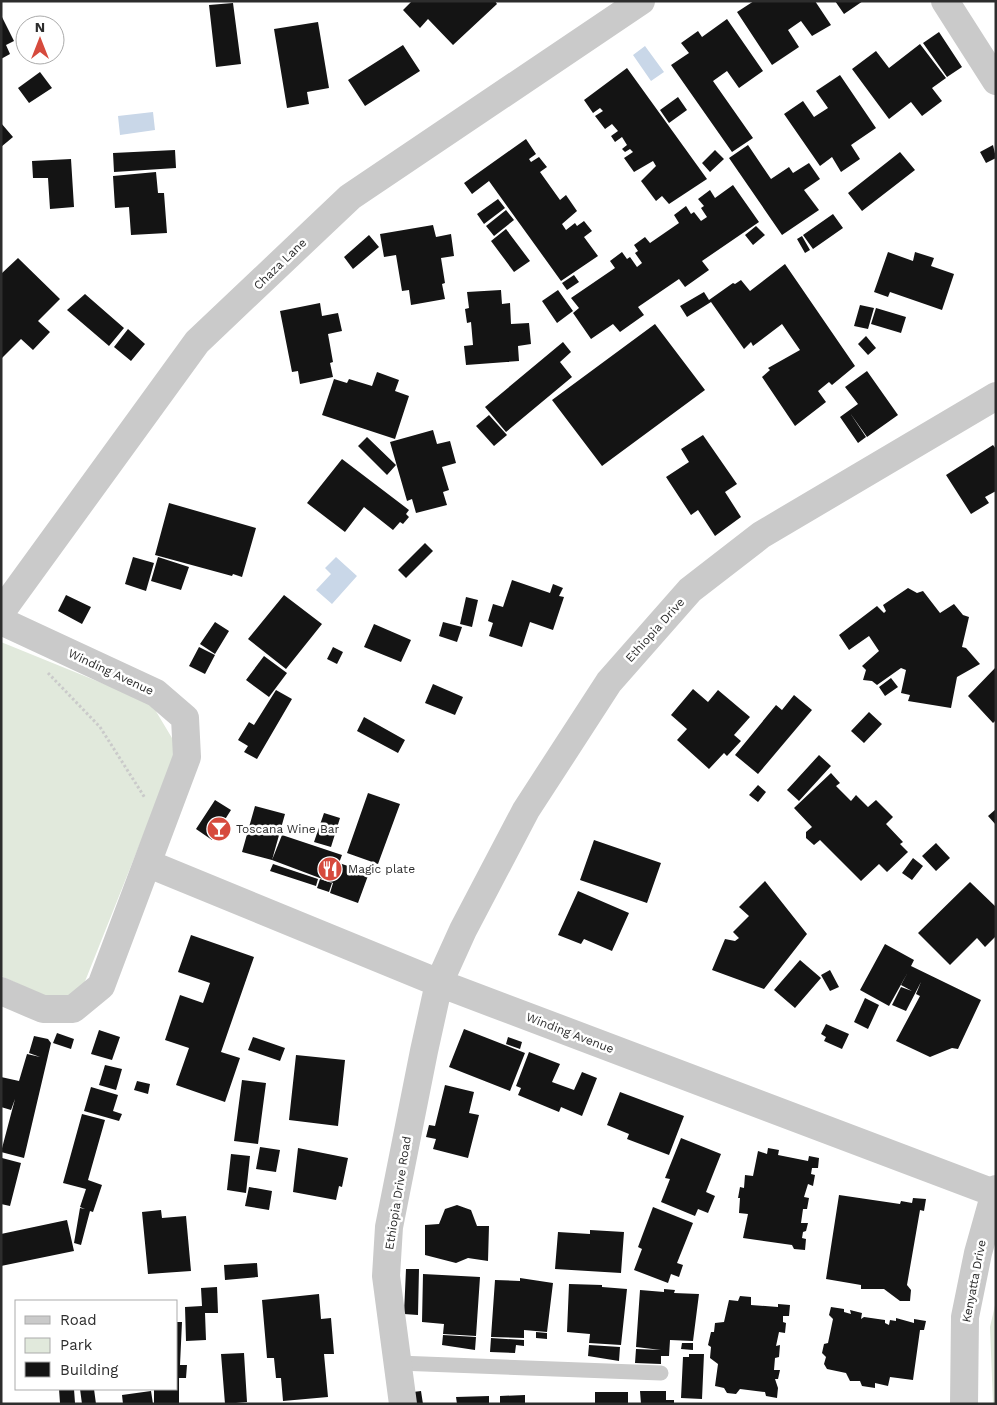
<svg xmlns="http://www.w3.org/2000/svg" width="997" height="1405" viewBox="0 0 997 1405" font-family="'Work Sans',sans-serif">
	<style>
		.green { fill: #e1e9dc }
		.water { fill: #c9d7e8 }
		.building { fill: #141414 }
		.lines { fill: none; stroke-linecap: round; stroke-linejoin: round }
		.path { stroke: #cacaca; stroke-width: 3; stroke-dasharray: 2.5 2.5; stroke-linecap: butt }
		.lane { stroke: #cacaca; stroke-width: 15 }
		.street { stroke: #cacaca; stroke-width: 28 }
		.labels { text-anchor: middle; stroke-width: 5; stroke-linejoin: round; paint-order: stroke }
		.street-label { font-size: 12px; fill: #2d2d2d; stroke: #fff }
		.poi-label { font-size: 12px; fill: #2d2d2d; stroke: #fff; text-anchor: start }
	</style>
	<rect width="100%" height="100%" fill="#fff"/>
	<path class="green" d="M1,642l150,61 27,45 -104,261 -73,-33z
		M996,1301v103h-3l-3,-77z"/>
	<path class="water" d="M645,46l19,26 -13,9 -18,-26z
		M153,112l2,18 -35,5 -2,-19z
		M336,557l21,19 -25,28 -16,-14 15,-16 -6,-6z"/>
	<path class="building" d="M412,1h83l2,3 -44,41 -25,-26 -8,9 -17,-18z
		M754,1h61l16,24 -19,11 -11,-15 -13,9 11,17 -27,18 -35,-53z
		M835,1h28l-19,13z
		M233,3l8,61 -25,3 -7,-62z
		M1,15l13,26 -8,4 4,9 -9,5z
		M727,19l36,52 -24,17 -12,-17 -14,10 40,57 -21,14 -61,-87 18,-12 -8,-10 17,-12 4,6z
		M318,22l11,66 -22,4 2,12 -22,4 -13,-79z
		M939,32l23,35 -15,10 -24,-34z
		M920,44l26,34 -14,10 10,13 -20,15 -11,-14 -22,17 -37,-50 24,-18 13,17z
		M403,45l17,26 -55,35 -17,-26z
		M627,68l80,111 -38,25 -7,-8 -6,5 -15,-20 15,-15 -3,-5 -19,11 -10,-14 9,-6 -3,-3 -5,3 -3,-3 5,-4 -5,-8 -7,5 -4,-6 7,-5 -6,-7 -7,5 -10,-13 8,-5 -3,-3 -7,5 -9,-13z
		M40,72l12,16 -23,15 -11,-15z
		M840,75l36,53 -25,17 9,14 -19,13 -9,-15 -12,9 -36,-52 19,-13 11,16 14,-9 -12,-17z
		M678,97l9,13 -18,13 -9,-13z
		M1,123l12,14 -12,10z
		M526,139l10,15 -7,5 2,3 8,-5 8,10 -7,5 20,28 6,-5 11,16 -15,13 4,6 9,-7 2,3 7,-5 8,10 -8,6 14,19 -37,25 -72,-100 -17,13 -8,-11z
		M748,145l23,34 18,-12 4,6 16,-10 11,16 -16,11 15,20 -37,25 -53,-77z
		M993,145l3,13 -10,5 -6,-11z
		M175,150l1,18 -62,4 -1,-19z
		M715,150l9,9 -14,13 -8,-9z
		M900,152l15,18 -53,41 -14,-18z
		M71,159l3,48 -24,2 -2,-31h-15l-1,-17z
		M156,172l2,21h6l3,40 -36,2 -2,-28 -14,1 -2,-32z
		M733,185l26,37 -57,39 7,9 -24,17 -6,-8 -41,28 6,8 -24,17 -7,-8 -22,15 -18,-26 6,-5 -8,-10 44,-30 -5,-7 12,-9 5,7 3,-2 7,10 5,-4 -7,-10 3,-2 -4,-6 11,-8 5,6 29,-20 -5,-8 12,-9 5,8 3,-2 7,9 6,-4 -6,-9 3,-2 -6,-7 12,-9 5,8z
		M498,199l7,9 -21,16 -7,-10z
		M506,210l8,10 -20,16 -8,-10z
		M833,214l10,14 -30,21 -10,-14z
		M433,225l3,12 15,-3 3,22 -13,2 4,25 -3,1 3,15 -34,6 -2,-15 -7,1 -6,-36 -12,2 -4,-23z
		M756,226l9,9 -12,10 -8,-10z
		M506,229l24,32 -16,11 -23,-31z
		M369,235l10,12 -26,22 -9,-12z
		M802,236l8,14 -5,3 -8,-14z
		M888,252l25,9 2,-9 19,6 -3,8 23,8 -12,36 -52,-18 -2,5 -14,-5z
		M18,258l42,41 -22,22 12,11 -17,18 -12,-11 -20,20v-85z
		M785,264l70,102 -23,19 -3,-3 -11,9 8,11 -31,24 -33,-49 8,-7 -2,-2 32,-18 -18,-26 -29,22 -2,-4 -7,7 -33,-47 -24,15 -7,-11 24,-14 5,8 24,-17 2,1 6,-4 9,11z
		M574,275l5,7 -12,8 -5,-7z
		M501,290l1,14 8,-1 1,21 18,-1 2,21 -13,2 1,15 -53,4 -2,-19 9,-1 -2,-23 -4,1 -2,-14 4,-1 -2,-16z
		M558,290l15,21 -16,12 -15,-22z
		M85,294l39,34 -15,18 -42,-36z
		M320,303l2,13 16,-3 4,18 -14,3 5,28 -3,1 3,14 -33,7 -2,-13 -6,1 -12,-61z
		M860,305l14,3 -6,21 -14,-3z
		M876,308l30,9 -5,16 -30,-9z
		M655,324l50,66 -103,76 -50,-66z
		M128,329l17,15 -14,17 -17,-14z
		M866,336l10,12 -8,7 -10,-11z
		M563,342l8,10 -11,10 12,15 -66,55 -21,-25z
		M867,371l31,44 -31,22 -17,-24 16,24 -8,6 -18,-26 18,-13 -13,-17z
		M377,372l22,8 -4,11 14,5 -14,43 -73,-24 12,-36 13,4 2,-4 23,7z
		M489,415l18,20 -13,11 -18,-20z
		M433,430l4,14 13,-3 6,22 -14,4 7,23 -6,2 4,13 -31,8 -4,-14 -5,2 -17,-59z
		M703,435l34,49 -12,8 16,25 -26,19 -17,-26 -7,5 -25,-38 23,-15 -8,-13z
		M367,437l29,28 -9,10 -29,-29z
		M993,445l3,4v42l-11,6 4,6 -18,11 -25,-39z
		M342,459l67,51 -3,4 3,3 -6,7 -3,-2 -7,8 -29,-23 -19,25 -38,-29z
		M169,503l87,25 -14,49 -9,-3 -1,2 -77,-21z
		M425,543l8,8 -27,27 -8,-8z
		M133,557l21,6 -8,28 -21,-7z
		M158,557l31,10 -8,23 -30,-9z
		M512,580l38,13 3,-9 10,4 -4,8 5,1 -11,33 -23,-8 -8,25 -33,-11 4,-13 -5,-2 5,-17 10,3z
		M908,588l9,5 6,-2 17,22 14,-9 9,11 6,2 -7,30 4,1 14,16 -23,13 -6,31 -43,-7 2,-6 -9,-2 5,-23 -5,-2 -24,17 -5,-4 -9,-1 3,-10 -4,-4 17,-15 -10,-15 -20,14 -10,-15 38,-29 7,7 2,-2 -3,-6z
		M66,595l25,12 -9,17 -24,-13z
		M284,595l38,29 -36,45 -38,-30z
		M466,597l12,3 -6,27 -12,-3z
		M215,622l14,9 -14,23 -15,-10z
		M443,622l19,5 -5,15 -18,-6z
		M374,624l37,16 -10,22 -37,-15z
		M199,647l16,8 -10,19 -16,-8z
		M333,647l10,5 -6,12 -10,-5z
		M264,656l23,17 -18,24 -23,-17z
		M996,667v53l-3,3 -25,-27z
		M891,678l7,9 -13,9 -6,-9z
		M433,684l30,13 -8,18 -30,-12z
		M693,689l15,13 10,-12 32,27 -16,18 7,6 -14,15 -3,-3 -15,16 -32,-29 10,-11 -16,-14z
		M276,690l16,9 -35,60 -13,-7 4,-6 -10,-6 11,-18 5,3z
		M794,695l18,15 -54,64 -23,-19 41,-50 6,5z
		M869,712l13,12 -18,19 -13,-12z
		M364,717l41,23 -7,13 -41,-22z
		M819,755l12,11 -32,35 -12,-11z
		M831,773l9,10 -4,3 15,15 5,-6 12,12 8,-7 17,17 -7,7 17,18 -3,2 8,8 -21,20 -8,-8 -18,17 -41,-41 -6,5 -8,-7v-6l6,-5 -18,-19z
		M758,785l8,7 -8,10 -9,-7z
		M368,793l32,11 -22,60 -31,-11z
		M215,800l16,10 -19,30 -16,-11z
		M255,806l30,8 -13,46 10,-25 60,20 -3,8 30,10 -11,30 -28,-10 3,-10 -61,-23 -30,-8z
		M996,809v16l-8,-9z
		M324,813l16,5 -9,29 -17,-5z
		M594,840l67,23 -14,40 -67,-23z
		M936,843l14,15 -14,13 -14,-15z
		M913,858l10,8 -11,14 -10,-7z
		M273,864l45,15 -2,7 -46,-15z
		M320,879l12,4 -3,9 -12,-4z
		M765,881l42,53 -43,55 -52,-19 13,-31 10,2 4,-3 -6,-6 16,-16 -10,-9z
		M970,882l26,25v29l-11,11 -8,-9 -27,27 -32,-32z
		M578,891l51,22 -17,38 -28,-12 -3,5 -23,-9z
		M191,935l63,22 -33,95 19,6 -15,44 -49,-17 13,-37 -24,-8 15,-45 23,8 7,-20 -32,-11z
		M885,944l29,16 -3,6 70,34 -23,49 -6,-1 -22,9 -34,-16 24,-45 -4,-2 5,-12 -15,29 -14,-6 9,-18 11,4 -11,-6 7,-13 -19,34 -29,-16z
		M800,960l21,18 -26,30 -21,-18z
		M830,970l9,17 -9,4 -9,-16z
		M865,998l14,7 -11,24 -14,-7z
		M826,1024l23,10 -7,15 -18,-8 2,-4 -5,-3z
		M464,1029l61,24 -15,38 -61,-24z
		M99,1030l21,7 -8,23 -21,-6z
		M57,1033l17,6 -3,10 -18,-6z
		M34,1036l14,3 3,4 -27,115 -23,-6 14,-53 -4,11 -10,-3v-30l18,4 8,-27 13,3 -11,-4z
		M253,1037l32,11 -5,13 -32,-11z
		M508,1037l14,5 -2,7 -14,-5z
		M529,1052l31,12 -8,18 22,8 8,-18 15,6 -15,38 -21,-9 -2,5 -41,-17 3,-7 -5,-2z
		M296,1055l49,5 -7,66 -49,-6z
		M105,1065l17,4 -6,21 -17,-5z
		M242,1080l24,3 -8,61 -24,-3z
		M137,1081l13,3 -2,10 -14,-4z
		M445,1085l29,7 -5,21 10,2 -11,43 -35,-9 3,-10 -10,-2 3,-12 6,1z
		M91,1087l27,8 -5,16 9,3 -3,7 -35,-10z
		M620,1092l64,24 -15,39 -42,-16 2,-5 -22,-9z
		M82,1114l23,6 -17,60 14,5 -9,27 -3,-1 -9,34 -7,-2 6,-35 5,1 -5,-2 6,-18 -23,-6z
		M681,1138l40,16 -15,38 9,4 -7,17 -10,-4 -3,7 -34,-14 9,-23 -5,-1z
		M260,1147l20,3 -4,22 -20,-3z
		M298,1148l50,10 -6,29 -3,-1 -3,14 -43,-8z
		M768,1148l11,2 -1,5 30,6 1,-5 10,2 -1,10h-6l-1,6 4,1 -2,11 -5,-2 -4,13 5,1 -2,11h-4l-2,14h7l-2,8 -3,1 -1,6 4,1 -1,11 -11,-1 -2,-4 -49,-7 5,-24 -9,-1 1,-15h-2l2,-11 4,1 1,-13 8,1 5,-25 9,3z
		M231,1154l19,2 -4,37 -19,-3z
		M2,1158l19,5 -11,43 -9,-2z
		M249,1187l23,4 -3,19 -24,-4z
		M839,1195l61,9 1,-3 11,2 1,-5 13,1 -2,12 -4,-1 -13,75 4,5 -1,11h-10l-16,-12h-23v-4l-35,-6z
		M457,1205l14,5 6,16h12l-1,35 -20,-3 -12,5 -31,-8v-30l14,-1 6,-15z
		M653,1207l40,16 -16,40 6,2 -4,12 -8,-3 -3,9 -34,-13 8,-21 -4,-2z
		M161,1210l1,8 24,-2 5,55 -43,3 -6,-62z
		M67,1220l7,31 -73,15v-32z
		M590,1230l34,2 -3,41 -66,-4 3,-37 32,2z
		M257,1263l1,14 -33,3 -1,-15z
		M406,1269h13l-1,46 -14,-1z
		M423,1274l57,3 -4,59 -33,-2 1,-10 -22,-2z
		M520,1278l33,5 -6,49 -23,-2v8l-33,-1 4,-57 25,1z
		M569,1284l33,1v2l25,2 -6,56 -32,-2 1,-9 -23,-2z
		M217,1287l1,26h-13l1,27 -20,1 -1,-34 17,-1 -1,-18z
		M664,1289l11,1 -1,3 25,1 -6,47 -23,-1 -1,16h-8v8l-26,-1 1,-14 25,1 -25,-3 4,-57 24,2z
		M319,1294l2,25 10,-1 3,36h-10l4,43 -45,4 -2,-23h-5l-2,-20h-7l-5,-58z
		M740,1296l11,1v8l27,2v-3l12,1 -1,11h-6v6l3,1 -1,10 -6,-1 -3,14 4,-1 -1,12 -4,1 -1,12h6l-2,9h-3l3,9 -1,10 -11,-2 -1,-4 -25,-3 -4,5 -9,-1 -3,-5 -9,-2 3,-22 -8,-6 1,-11 -3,-2 3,-13h3l1,-9 9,-1 5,-22 9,1z
		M831,1307l13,2v3l7,2 -1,-4 12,3 -1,6 3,-2 21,3v3l4,2 1,-5 6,1v-3l18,5v-4l12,2 -2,9h-4l-7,50 -23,-3 -2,9 -13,-3v5l-13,-2 -2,-5h-10l-4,-8 -19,-4 -3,-5 2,-7 -4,-4 2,-9 4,-1 5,-24 -4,-4z
		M176,1322h6l-2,43h7l-1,13h-7v26h-25v-15h22z
		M536,1332l11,1v6l-11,-1z
		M443,1335l33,2 -1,13 -33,-5z
		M491,1338l33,2v6l-8,-1 -1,8 -25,-1z
		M682,1343h11v7l-12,-1z
		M589,1345l31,2 -1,14 -31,-5z
		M244,1353l3,49 -22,2 -4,-50z
		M689,1354h15l-2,45 -21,-1 2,-41h6z
		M59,1389h15l1,14h-15z
		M80,1389h14l2,15h-14z
		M151,1391l2,13h-30l-1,-9z
		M421,1391l2,13h-9l-1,-12z
		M640,1391h26v9h8v4h-33z
		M595,1392h33v12h-33z
		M525,1395v9h-25v-8z
		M489,1396v8h-32l-1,-7z"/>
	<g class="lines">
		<path class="path" d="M48,673l52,54 45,71"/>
		<path class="lane" d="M398,1363l263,10"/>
		<path class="street" d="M945,1l51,80
			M1,612l196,-270 153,-145 291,-196
			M1,621l155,72 29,25 2,39 -86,229 -28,23h-30l-42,-18
			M149,864l290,119 555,210
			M403,1404l-17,-128 3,-49 35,-176 15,-68 24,-53 63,-120 83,-128 81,-92 71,-55 235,-139
			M964,1404l1,-87 13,-64 18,-64"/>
	</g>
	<defs>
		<symbol id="bar-disc" viewBox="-11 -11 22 22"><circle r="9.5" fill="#d64a3d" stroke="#fff"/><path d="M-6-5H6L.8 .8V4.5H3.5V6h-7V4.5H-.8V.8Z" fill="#fff"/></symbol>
		<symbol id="restaurant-disc" viewBox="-11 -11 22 22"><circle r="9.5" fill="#d64a3d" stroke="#fff"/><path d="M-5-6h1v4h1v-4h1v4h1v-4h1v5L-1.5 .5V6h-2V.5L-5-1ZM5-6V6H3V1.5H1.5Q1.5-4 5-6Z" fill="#fff"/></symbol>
	</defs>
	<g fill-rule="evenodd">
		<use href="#bar-disc" x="205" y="815" width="28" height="28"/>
		<use href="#restaurant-disc" x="316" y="855" width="28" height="28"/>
	</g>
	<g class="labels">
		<g class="street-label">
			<text transform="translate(280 264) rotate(-44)" y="4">Chaza Lane</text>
			<text transform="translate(655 630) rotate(-48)" y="4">Ethiopia Drive</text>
			<text transform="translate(111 672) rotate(25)" y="4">Winding Avenue</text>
			<text transform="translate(570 1033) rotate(21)" y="4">Winding Avenue</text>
			<text transform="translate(398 1193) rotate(-81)" y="4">Ethiopia Drive Road</text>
			<text transform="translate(974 1281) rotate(-79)" y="4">Kenyatta Drive</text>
		</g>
		<g class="poi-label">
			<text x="236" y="833">Toscana Wine Bar</text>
			<text x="348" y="873">Magic plate</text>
		</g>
	</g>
	<rect width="997" height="1405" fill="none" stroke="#2d2d2d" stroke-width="5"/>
	<rect x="15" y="1300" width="162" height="90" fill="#ffffff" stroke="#ababab"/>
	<rect x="25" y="1316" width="25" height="8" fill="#cacaca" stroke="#ababab"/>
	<text x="60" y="1325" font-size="15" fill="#2d2d2d">Road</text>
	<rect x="25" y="1338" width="25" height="15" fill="#e1e9dc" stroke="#ababab"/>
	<text x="60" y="1350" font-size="15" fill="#2d2d2d">Park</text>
	<rect x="25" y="1362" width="25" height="15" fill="#141414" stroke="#ababab"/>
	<text x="60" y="1375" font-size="15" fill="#2d2d2d">Building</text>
	<g transform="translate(40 40)"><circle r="24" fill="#ffffff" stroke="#ababab"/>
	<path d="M0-4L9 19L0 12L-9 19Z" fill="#d64a3d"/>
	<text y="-8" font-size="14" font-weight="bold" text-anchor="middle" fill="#2d2d2d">N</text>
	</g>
</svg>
